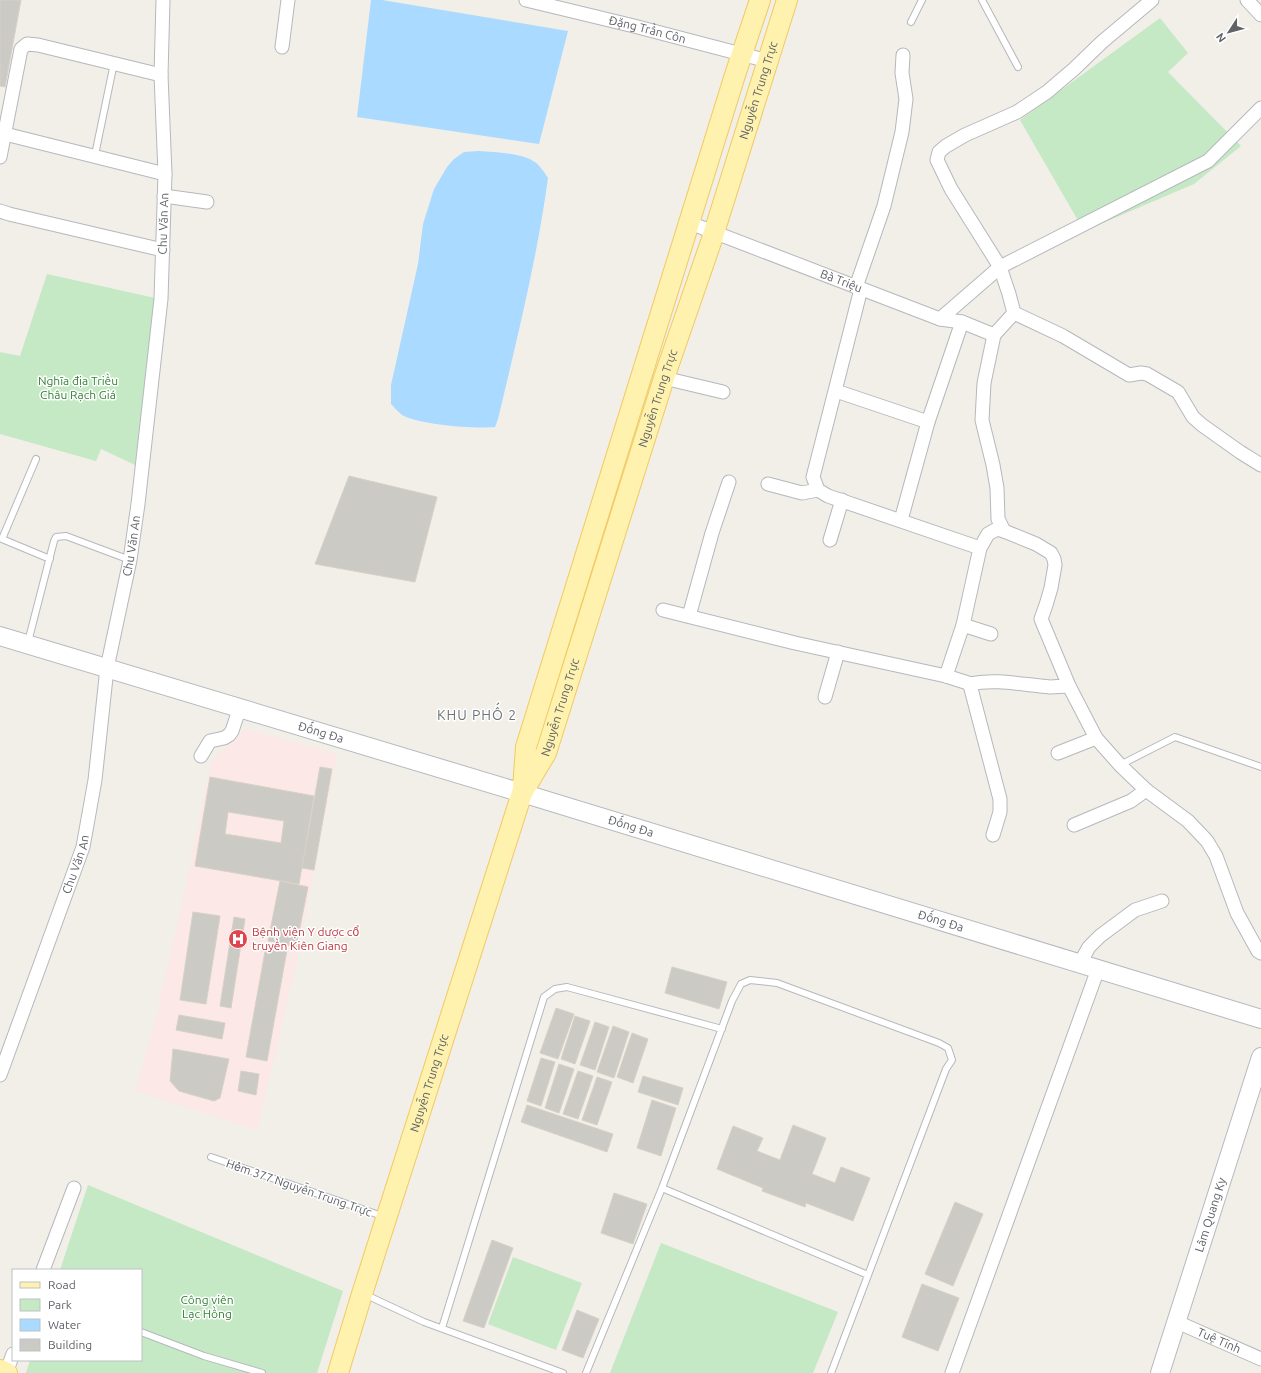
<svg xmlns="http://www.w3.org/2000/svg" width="1261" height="1373" viewBox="0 0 1261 1373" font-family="Ubuntu,sans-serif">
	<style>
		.medical { fill: #fce8e6 }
		.green { fill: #c5e8c5 }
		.water { fill: #aadaff }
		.building { fill: #cccac5; stroke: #d6d1c6; fill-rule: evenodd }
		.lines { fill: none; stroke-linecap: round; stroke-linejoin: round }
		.lane-casing { stroke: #b5b8bc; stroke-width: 8 }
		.street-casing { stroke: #b5b8bc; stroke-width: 15 }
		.secondary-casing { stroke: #b6babf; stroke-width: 20 }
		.primary-casing { stroke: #f2c960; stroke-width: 22 }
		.lane { stroke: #fff; stroke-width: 6 }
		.street { stroke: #fff; stroke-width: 13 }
		.secondary { stroke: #fff; stroke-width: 18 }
		.primary { stroke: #fff2af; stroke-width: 20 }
		.labels { text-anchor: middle; stroke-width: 3; stroke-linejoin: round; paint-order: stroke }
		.street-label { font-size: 12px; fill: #5f6368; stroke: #fff }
		.park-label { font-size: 12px; fill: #348238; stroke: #fff }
		.health-label { font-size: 12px; fill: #be3a42; stroke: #fff; text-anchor: start }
		.quarter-label { font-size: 14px; letter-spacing: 1px; fill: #70757a; stroke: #fff }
	</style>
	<rect width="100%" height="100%" fill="#f1efe8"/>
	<path class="medical" d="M245,729l92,25 -42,215 -38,161 -121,-39 18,-67 27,-115 30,-147z"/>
	<path class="green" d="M1160,18l28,35 -20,19 73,74 -47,38 -110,47 -64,-111z
		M47,274l108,24 -20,167 -34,-16 -5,12 -96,-27v-82l20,4z
		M88,1185l255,106 -26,82h-291l4,-13h111v-90h-81z
		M661,1243l177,69 -25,61h-203z
		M513,1257l69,26 -26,67 -68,-26z"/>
	<path class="water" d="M371,0h11l186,31 -29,113 -182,-27z
		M479,151c14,1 42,2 54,10 6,3 11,11 15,17 -11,81 -31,161 -50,241l-3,8c-21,2 -75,-2 -93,-12 -4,-3 -7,-7 -11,-11v-19l27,-121 5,-40 11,-35 13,-22 7,-8 10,-7z"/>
	<path class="building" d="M0,0h21l-16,87 -5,-1z
		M349,476l88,21 -22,85 -100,-18z
		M320,767l12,2 -18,101 -12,-2z
		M210,777l104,19 -15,88 -104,-18zM228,812l56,9 -3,22 -56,-9z
		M280,881l28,6 -12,60 -28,-6z
		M193,912l27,4 -14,88 -26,-4z
		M234,917l11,2 -14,89 -11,-2z
		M266,946l21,4 -20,111 -21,-4z
		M672,967l55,15 -8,27 -54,-16z
		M556,1008l18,6 -16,45 -18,-6z
		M179,1015l46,8 -3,16 -46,-9z
		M575,1016l15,5 -15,43 -14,-5z
		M595,1022l14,5 -14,43 -15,-5z
		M613,1026l16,6 -15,46 -17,-6z
		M632,1033l16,6 -15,44 -16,-6z
		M173,1049l56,10 -9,39 -6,3 -35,-10 -9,-10z
		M541,1058l14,4 -14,44 -14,-5z
		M559,1064l15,5 -15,44 -14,-5z
		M241,1071l18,3 -3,21 -18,-4z
		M578,1071l15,5 -15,43 -15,-5z
		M643,1076l40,12 -5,17 -40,-13z
		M597,1077l15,5 -15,43 -15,-5z
		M652,1100l24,8 -15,48 -24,-8z
		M527,1105l86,29 -6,18 -86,-30z
		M793,1125l33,13 -14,36 23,9 6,-16 29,11 -17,43 -47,-18 -1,4 -43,-16 1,-3 -46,-19 16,-43 30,12 -6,13 23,9z
		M614,1193l33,11 -14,40 -32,-11z
		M955,1202l28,12 -30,72 -28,-12z
		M492,1240l21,8 -29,80 -21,-7z
		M922,1284l37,14 -21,53 -36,-14z
		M577,1310l22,9 -16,39 -21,-8z"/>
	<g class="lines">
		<defs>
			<path id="lane" d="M982,0l36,67
				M911,22l11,-22
				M95,155l19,-92
				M36,459l-34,80 48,20
				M28,642l26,-101 2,-4 10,-1 64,24
				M1120,765l55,-28 86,30
				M211,1157l174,60
				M662,1188l206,87
				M364,1294l60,28 139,51
				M442,1328l102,-331 11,-8 12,-2 155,42
				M141,1332l63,24 58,17
				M586,1373l76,-185 70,-187 9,-17 9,-4 27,3 162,60 9,5 4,12 -6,9 -115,304"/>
			<g id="street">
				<path id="s1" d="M526,0l108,26 134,35"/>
				<path d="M1152,0l-50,42 -28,27 -27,23 -30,20 -52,23 -19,11 -7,6 -2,8 14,29 49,78 9,27 5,19 -20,22 -10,48 -2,37 11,45 4,23 1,31 6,12 32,13 15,9 3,6 1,6 -4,23 -5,17 -5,14 28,67 27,52 24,27 26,25 42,31 19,20 9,15 21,57 21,38 3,2"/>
				<path d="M1247,0l14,15"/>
				<path d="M282,47l6,-47"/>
				<path d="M5,134l160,40"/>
				<path d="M0,157l21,-108 6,-5 11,1 123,30"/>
				<path d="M164,196l43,6"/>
				<path d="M0,211l9,3 154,36"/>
				<path id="s2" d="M690,223l250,96 22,3 32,13"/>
				<path d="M856,287l28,-81 18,-74 4,-33 -4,-26 1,-18"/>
				<path d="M861,289l-48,188 5,13 10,6 152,52"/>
				<path d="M1014,313l49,23 66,39 12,-2 6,1 31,18 15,25 9,8 38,27 21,13"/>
				<path d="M940,319l60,-52 208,-106 53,-53"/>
				<path d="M664,378l59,14"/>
				<path d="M836,391l92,31"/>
				<path d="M768,484l34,9 16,-3"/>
				<path d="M901,520l27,-98 34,-100"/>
				<path d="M830,540l12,-40"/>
				<path d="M663,610l132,33 151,33 22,7 2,2 30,114v13l-7,23"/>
				<path d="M689,616l23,-83 17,-51"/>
				<path d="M963,625l28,9"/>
				<path d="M946,676l17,-51 17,-77 8,-14 9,-5 7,2"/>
				<path d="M969,684c27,-6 54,1 81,3 6,0 12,-1 19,-1"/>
				<path d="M825,697l13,-45"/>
				<path d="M1058,753l38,-15"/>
				<path d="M201,756l9,-15 14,-3 5,-3 3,-4 8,-24"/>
				<path d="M1074,825l57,-24 15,-11"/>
				<path d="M1080,963l9,-16 11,-11 35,-26 27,-9"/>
				<path id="s3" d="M0,1075l83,-228 12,-67 12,-112 23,-108 8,-56 23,-205 4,-125 -4,-99 2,-75"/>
				<path d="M43,1270l31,-82"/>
				<path id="s4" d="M1177,1322l84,37"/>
				<path d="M6,1373l7,-19"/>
				<path d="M952,1373l146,-404"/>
			</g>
			<g id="secondary">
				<path id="s5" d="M0,636l522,157 739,226"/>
				<path id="s6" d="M1160,1373l101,-316"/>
			</g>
			<g id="primary">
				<path d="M523,789l3,-42 209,-672 25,-75"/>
				<path d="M0,1370l7,3"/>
				<path id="s7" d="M338,1373l24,-79 160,-501 24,-40 118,-375 47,-136 76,-242"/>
			</g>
		</defs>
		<use href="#lane" class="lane-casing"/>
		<use href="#street" class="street-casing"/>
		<use href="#secondary" class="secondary-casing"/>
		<use href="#primary" class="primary-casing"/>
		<use href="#lane" class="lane"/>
		<use href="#street" class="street"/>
		<use href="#secondary" class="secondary"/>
		<use href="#primary" class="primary"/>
	</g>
	<defs>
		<symbol id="hospital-disc" viewBox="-11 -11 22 22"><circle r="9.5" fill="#e0444e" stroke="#fff"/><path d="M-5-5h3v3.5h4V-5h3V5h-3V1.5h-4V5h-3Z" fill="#fff"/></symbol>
	</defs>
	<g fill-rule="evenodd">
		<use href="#hospital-disc" x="227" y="928" width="22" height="22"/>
	</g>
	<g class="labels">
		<g class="street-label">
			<text dy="4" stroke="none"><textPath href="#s1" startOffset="125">Đặng Trần Côn</textPath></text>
			<text dy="4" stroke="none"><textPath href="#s7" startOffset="1351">Nguyễn Trung Trực</textPath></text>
			<text dy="4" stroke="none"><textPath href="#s3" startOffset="872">Chu Văn An</textPath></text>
			<text dy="4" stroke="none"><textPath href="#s2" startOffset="162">Bà Triệu</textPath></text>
			<text dy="4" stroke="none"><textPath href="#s7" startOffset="1027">Nguyễn Trung Trực</textPath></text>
			<text dy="4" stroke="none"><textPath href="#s3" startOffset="548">Chu Văn An</textPath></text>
			<text dy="4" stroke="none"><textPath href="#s7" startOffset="703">Nguyễn Trung Trực</textPath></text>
			<text dy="4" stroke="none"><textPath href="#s5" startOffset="335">Đống Đa</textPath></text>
			<text dy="4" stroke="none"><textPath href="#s5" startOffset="659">Đống Đa</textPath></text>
			<text dy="4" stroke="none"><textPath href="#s3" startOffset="224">Chu Văn An</textPath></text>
			<text dy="4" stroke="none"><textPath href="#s5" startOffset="983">Đống Đa</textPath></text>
			<text dy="4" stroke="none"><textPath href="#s7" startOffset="304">Nguyễn Trung Trực</textPath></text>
			<text transform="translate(299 1188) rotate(19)" y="4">Hẻm 377 Nguyễn Trung Trực</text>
			<text dy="4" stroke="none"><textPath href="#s6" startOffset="166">Lâm Quang Ky</textPath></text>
			<text dy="4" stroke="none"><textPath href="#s4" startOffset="46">Tuệ Tĩnh</textPath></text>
		</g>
		<g class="park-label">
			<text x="78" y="385">Nghĩa địa Triều<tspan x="78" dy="14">Châu Rạch Giá</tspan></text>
			<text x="207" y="1304">Công viên<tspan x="207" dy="14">Lạc Hồng</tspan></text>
		</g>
		<g class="health-label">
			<text x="252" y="936">Bệnh viện Y dược cổ<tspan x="252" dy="14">truyền Kiên Giang</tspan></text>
		</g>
		<g class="quarter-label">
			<text x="477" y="720">KHU PHỐ 2</text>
		</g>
	</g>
	<rect x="12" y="1269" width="130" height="92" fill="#ffffff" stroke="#bfc1c3"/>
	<rect x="20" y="1282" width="20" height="6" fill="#fff2af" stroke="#bfc1c3"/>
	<text x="48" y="1289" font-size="12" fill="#5f6368">Road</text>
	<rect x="20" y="1299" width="20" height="12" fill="#c5e8c5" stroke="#bfc1c3"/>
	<text x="48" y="1309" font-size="12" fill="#5f6368">Park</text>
	<rect x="20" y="1319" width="20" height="12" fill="#aadaff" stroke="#bfc1c3"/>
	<text x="48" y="1329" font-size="12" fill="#5f6368">Water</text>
	<rect x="20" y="1339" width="20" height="12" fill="#cccac5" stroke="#bfc1c3"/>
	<text x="48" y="1349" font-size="12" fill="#5f6368">Building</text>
	<g transform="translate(1229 32) rotate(234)" stroke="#ffffff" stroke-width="3" paint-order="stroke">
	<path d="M0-3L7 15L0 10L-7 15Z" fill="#5f6368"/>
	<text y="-6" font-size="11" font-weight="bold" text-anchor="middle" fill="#5f6368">N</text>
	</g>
</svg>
